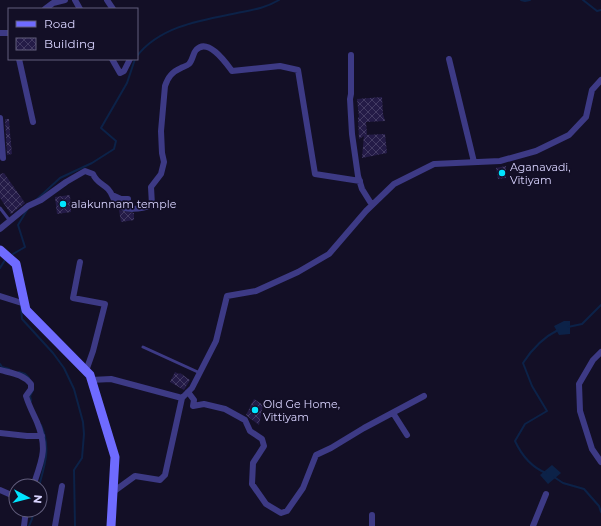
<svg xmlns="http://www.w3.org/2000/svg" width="601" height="526" viewBox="0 0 601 526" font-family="Montserrat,sans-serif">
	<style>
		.water { fill: #0c2248 }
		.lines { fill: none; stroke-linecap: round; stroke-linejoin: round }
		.stream { stroke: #0c2248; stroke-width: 2 }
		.building { fill: url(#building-cross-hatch) }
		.lane { stroke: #3d3a85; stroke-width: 3 }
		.street { stroke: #3d3a85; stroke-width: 6 }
		.secondary { stroke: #6f6bff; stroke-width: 9 }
		.poi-dot { fill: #00e5ff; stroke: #130f26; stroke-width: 1.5 }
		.labels { text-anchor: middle; stroke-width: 3.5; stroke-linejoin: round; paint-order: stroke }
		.poi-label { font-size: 11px; fill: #d9d4ff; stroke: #130f26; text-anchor: start }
	</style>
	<defs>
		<pattern id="building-cross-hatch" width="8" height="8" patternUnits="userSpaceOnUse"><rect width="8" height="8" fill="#241b47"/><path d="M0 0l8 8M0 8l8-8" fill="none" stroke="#433b63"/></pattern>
	</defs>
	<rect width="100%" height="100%" fill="#130f26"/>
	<path class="water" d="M564,321h6v13l-11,1 -5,-9z
		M552,465l9,8 -13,11 -8,-9z"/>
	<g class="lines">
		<path class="stream" d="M521,0l4,1 5,-1
			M583,0l14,11 4,-1
			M137,56c23,-30 65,-36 100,-43 15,-3 29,-5 42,-13
			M35,201l25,-23 32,-15 22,-14 2,-8 -15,-13 26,-45 8,-24
			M13,254l12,-7 -7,-22 9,-15
			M0,268l5,-8
			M21,307l1,12 31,34 11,15 10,21 9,33 1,12 -2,24 -8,12 1,56
			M568,327l14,-3 19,-19
			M0,364l2,3 7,2
			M19,372l6,2 4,4
			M31,401l-1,-5 3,-6
			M546,473c-15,-6 -24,-17 -31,-32l10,-17 22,-13 -15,-25 -9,-23c9,-14 21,-26 35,-33
			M554,477l9,6 21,6 15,17 2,6
			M39,486c6,-22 12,-38 2,-61
			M29,526l3,-7 2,-9"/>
	</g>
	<path class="building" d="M382,97l1,17 2,7 -19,1 1,12 -8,5 -1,-22h1l-2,-18z
		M5,119h4l1,14 2,21 -5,1z
		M385,134l2,19 -25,5 2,-23z
		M506,166v12l-8,1 -2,-11z
		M4,173l21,30 -14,11 -11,-16v-24z
		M70,195l1,17 -14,2 -2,-17z
		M119,210l15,3v7l-13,2z
		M175,372l4,2 1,-1 10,7 -6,10 -14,-8z
		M254,399l9,6 -4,20 -13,-10z"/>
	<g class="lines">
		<path class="lane" d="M0,208l10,13
			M143,347l57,26"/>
		<path class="street" d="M75,0l5,9
			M107,0l6,9
			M45,9l8,-6 12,-3
			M0,33h9
			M351,55v39l-1,5 2,35 6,42 4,13 10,16
			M19,59l14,63
			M112,59l8,14 4,-2 6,-12
			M449,59l25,103
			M0,118l3,40
			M112,195l9,4h7
			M0,229l28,-23 13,-6 25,-18 19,-11 8,3c3,8 10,10 15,15 4,4 5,10 8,14 8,9 26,6 36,2l-1,-18 10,-13 3,-12 -2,-9 -1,-22 4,-45c3,-9 7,-14 16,-18 2,-1 6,-2 8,-4 4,-4 4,-11 7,-14 12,-13 30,13 36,21l48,-5 18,4 17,104 45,7
			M80,262l-7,36 32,6 -12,47 -7,20
			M0,296l25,8
			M601,352l-8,8 -14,24 1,27 12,38 9,13
			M0,370c11,3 23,4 31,14v5l-5,7c3,10 7,17 11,26 11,27 5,38 -4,64
			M91,380l20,-1 71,19 10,-10 24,-47 11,-45 29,-5 42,-19 31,-18 37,-43 28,-27 40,-20 66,-3 36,-10 33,-16 17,-18 6,-27 9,-10
			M188,392l6,8 -1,6 11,-2 21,5 20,11 5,11 12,8 2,7 -11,17 -1,21 14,20 15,9 6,-2 16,-23 13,-33 15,-7 33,-20 60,-32
			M393,413l14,22
			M0,433l27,3h15
			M0,490l16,7
			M113,492l22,-16 25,4 5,-5 17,-77
			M24,526l2,-16
			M55,526l7,-40
			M372,526v-11
			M533,526l13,-32"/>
		<path class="secondary" d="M0,250l16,14 10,46 64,65 25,82 -4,69"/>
	</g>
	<g class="poi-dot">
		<circle cx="502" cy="173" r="4"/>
		<circle cx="63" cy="204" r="4"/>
		<circle cx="255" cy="410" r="4"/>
	</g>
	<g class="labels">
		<g class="poi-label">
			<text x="510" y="171">Aganavadi,<tspan x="510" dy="13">Vitiyam</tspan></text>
			<text x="71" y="208">alakunnam temple</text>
			<text x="263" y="408">Old Ge Home,<tspan x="263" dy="13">Vittiyam</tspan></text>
		</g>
	</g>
	<rect x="8" y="8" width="130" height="52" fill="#130f26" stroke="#625e7d"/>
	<rect x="16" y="21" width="20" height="6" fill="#6f6bff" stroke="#625e7d"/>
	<text x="44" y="28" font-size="12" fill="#d9d4ff">Road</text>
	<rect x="16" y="38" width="20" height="12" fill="url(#building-cross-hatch)" stroke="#625e7d"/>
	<text x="44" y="48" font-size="12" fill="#d9d4ff">Building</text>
	<g transform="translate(28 498) rotate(97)"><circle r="19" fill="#130f26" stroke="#625e7d"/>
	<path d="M0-3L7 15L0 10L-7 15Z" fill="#00e5ff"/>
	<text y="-6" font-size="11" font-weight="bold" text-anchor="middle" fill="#d9d4ff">N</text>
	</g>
</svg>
